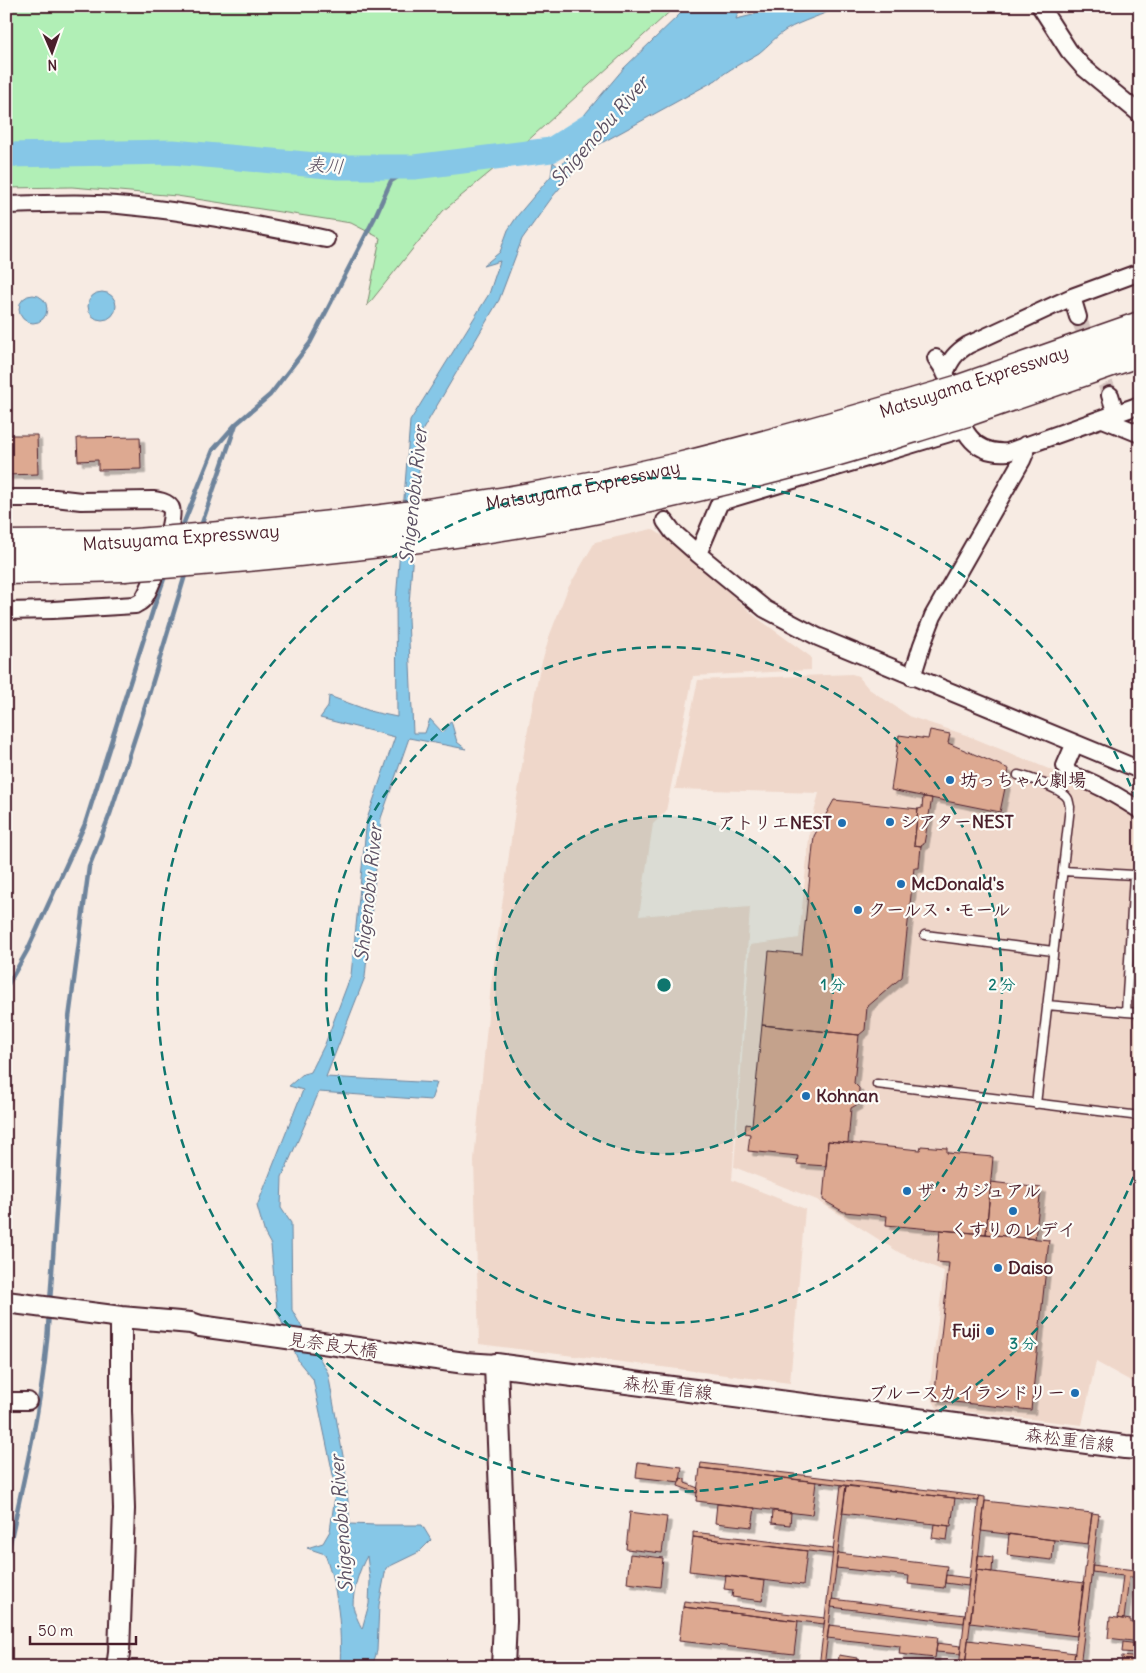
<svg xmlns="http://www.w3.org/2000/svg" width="1146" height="1673" viewBox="0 0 1146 1673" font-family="Delius,'Klee One',sans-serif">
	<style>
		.built { fill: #efd7ca }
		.green { fill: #b1efb6; stroke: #7e8770 }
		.water { fill: #86c7e7; stroke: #6e849c; fill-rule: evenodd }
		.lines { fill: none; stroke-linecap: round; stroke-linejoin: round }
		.stream { stroke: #6e849c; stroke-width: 4.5 }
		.river { stroke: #86c7e7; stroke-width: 25 }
		.building { fill: #dda991; stroke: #4a1f2b; filter: url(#shadow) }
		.minor-tunnel { stroke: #d4c2be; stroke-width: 16; stroke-dasharray: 16 8; stroke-linecap: butt }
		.service-casing { stroke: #4a1f2b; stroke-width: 11 }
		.minor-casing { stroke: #4a1f2b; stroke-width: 20 }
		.tertiary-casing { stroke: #4a1f2b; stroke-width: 24 }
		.secondary-casing { stroke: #4a1f2b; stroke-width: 26 }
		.motorway-casing { stroke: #4a1f2b; stroke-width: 31 }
		.service { stroke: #fdfcf7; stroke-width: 8 }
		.minor { stroke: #fdfcf7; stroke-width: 16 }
		.tertiary { stroke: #fdfcf7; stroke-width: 20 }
		.secondary { stroke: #fdfcf7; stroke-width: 22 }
		.motorway { stroke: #fdfcf7; stroke-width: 28 }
		.motorway-bridge-casing { stroke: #4a1f2b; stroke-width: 31; stroke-linecap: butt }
		.motorway-bridge { stroke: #fdfcf7; stroke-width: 28 }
		.ring { fill: none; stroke: #0f766e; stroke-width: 2.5; stroke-dasharray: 9 6 }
		.poi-dot { fill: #1f6fb2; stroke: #fdfcf7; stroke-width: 2 }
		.labels { text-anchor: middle; stroke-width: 4.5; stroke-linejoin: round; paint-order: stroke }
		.street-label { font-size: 18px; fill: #4a1f2b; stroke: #fdfcf7 }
		.poi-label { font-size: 18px; font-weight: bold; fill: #4a1f2b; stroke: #fdfcf7; text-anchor: start }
		.water-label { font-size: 19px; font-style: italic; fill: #5c5163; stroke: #fdfcf7 }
		.centre { fill: #0f766e; stroke: #fdfcf7; stroke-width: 2.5 }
		.ring-label { font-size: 15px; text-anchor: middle; font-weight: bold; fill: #0f766e; stroke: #fdfcf7; stroke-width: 4.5; stroke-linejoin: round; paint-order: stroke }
	</style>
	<defs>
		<filter id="shadow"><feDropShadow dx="4.5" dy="4.5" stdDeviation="0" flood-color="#0004"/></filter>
	</defs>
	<rect width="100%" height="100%" fill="#f7ebe3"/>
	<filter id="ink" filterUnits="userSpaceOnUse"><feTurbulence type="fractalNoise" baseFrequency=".02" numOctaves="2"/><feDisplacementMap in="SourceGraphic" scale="10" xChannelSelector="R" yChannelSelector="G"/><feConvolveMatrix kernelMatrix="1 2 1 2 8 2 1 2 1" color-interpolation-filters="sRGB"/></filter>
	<g filter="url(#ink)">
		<path class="built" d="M652,529l25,16 79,72 55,40v13l-118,6 -27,135 -13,13 -14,92 111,-9 -18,273 73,29 -15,174 -311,-39 -5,-184 17,-175 25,-181 10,-64 13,-68 10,-35 19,-49 27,-46z
			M852,674l6,2 11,13 42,28 55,18 95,39 79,44v568l-44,-24 -14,63 -145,-17 -8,-14 15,-123 -44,-18 -83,-53 -83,-33 16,-222 49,-7 11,-110 9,-35 -144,-4 23,-109z"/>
		<path class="green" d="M6,6h670l-153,139 -80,66 -76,95 13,-68 -29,-15 -174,-27 -105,-9 -66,1z"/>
		<path class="water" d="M684,6h57l-5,13 17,-4 11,-9h76c-18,10 -37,14 -54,24 -10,6 -18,16 -27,23 -15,9 -30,16 -43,27l-120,66 -43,50 -31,43 -23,61 -77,131 -14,187 5,115h12l5,-14 13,14 8,-12 6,21 9,7 -57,-11 -28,80 -16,159 -39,100 111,6 -6,17 -112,-8 -37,85 -1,31 10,15 1,87 36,63 17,94 5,57 26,1h46l9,15 -12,12 -33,16 -7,37 -2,46 -5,16h-32c2,-38 -2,-77 -15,-113l-18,-6 16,-5 7,-12 6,-42 -23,-110 -14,-17 -22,-51 -6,-66 -6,-11 -8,-28 46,-116 -14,-4 14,-12 8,-2 14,-28 26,-69 16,-156 28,-82 -75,-19 8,-11 1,-11 44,16 24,5 -1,-116 14,-180 79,-127 11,-33 -17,5 17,-14 8,-22 10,-15 33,-39 2,-14 7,6 12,-18 8,-30 44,-52 56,-54zM367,1556l3,24 -1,24 -7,25c-3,-7 -8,-16 -9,-23 0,-17 6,-36 14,-50z
			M88 306a14 14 0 1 1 28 0a14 14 0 1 1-28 0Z
			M19 309a14 14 0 1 1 28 0a14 14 0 1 1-28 0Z"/>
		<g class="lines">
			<path class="stream" d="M200,529l36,-105 34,-29 40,-52 64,-124 17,-38 23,-14
				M181,530l32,-80 22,-25
				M6,988l21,-37 58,-127 68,-214 13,-37
				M50,1302l19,-284 20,-151 21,-53 36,-110 40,-132
				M6,1562c17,-82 39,-165 43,-250"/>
			<path class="river" d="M6,155l167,-3 165,15h76l137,-17 54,-34"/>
		</g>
		<path class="building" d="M6,435h31l1,39 -32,1z
			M140,437l1,32 -43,1v-10l-20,1 -1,-23z
			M930,730l20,4 -2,9 61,26 -9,43 -109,-22 8,-55 29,4z
			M923,797l9,1 -8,46 -3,2 -7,-1 4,-36 4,-1z
			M834,800l84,9 -4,36 7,1 -2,22h-5l-12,109 -35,30 -2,23 -6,5 -97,-10 7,-74 33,3 12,-118z
			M1139,941h1v42h-3z
			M762,1025l97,10 -5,48 5,5 -1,16 -7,4 -3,35 -20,-2 -2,25 -29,-2 1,-8 -50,-5 2,-17 -5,-1 1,-9 6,1z
			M828,1141l92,9 1,-4 26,2v5l46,4 -7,77 -100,-9 1,-9 -43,-4 -21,-12z
			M991,1182l50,6 -6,51 -49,-5z
			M940,1230l109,10 -18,170 -97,-10 15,-137 -12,-1z
			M638,1462l44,5 -2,15 -44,-5z
			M701,1463l278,33v5l-279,-33z
			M700,1468l116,14 -4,33 -116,-14z
			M680,1478l5,1v4l13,5 -1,5 -19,-7z
			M841,1485l5,1 -22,181h-5z
			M846,1486l109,12 -4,28 -109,-13z
			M979,1496l6,1v4l-20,166h-6z
			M985,1501l107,12 -4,31 -107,-13z
			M717,1504l38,4 -3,19 -37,-4z
			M773,1511l18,2 -1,12 -18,-2z
			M630,1512l37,5 -5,36 -36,-4z
			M1092,1513l7,1 -19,153h-7z
			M934,1524l15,2 -2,14 -15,-2z
			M693,1532l140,17v5l-140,-17z
			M1009,1534l45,6 -2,20 -45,-5z
			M1140,1534v59l-7,-1z
			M693,1537l114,14 -4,34 -114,-14z
			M838,1553l109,13 -3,22 -36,-4 1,-8 -73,-8z
			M630,1554l33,4 -3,29 -33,-4z
			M978,1555l15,2 -1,15 -16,-2z
			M1092,1565l43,5 -1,7h-5l-5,42 -6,-1 5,-42 -31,-4z
			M976,1570l108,13 -7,53 -107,-13z
			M946,1575l23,3 -1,8 -23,-3z
			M726,1576l39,5 -3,20 -30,-4 1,-7 -9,-1z
			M832,1599l133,16 -1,8 -133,-16z
			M684,1601l141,17 -1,6 -141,-17z
			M683,1607l115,14 -4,33 -115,-13z
			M1110,1617l21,3v3l9,1v18l-32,-4z
			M829,1625l109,12 -3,21 -36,-4 1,-8 -73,-8z
			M968,1640l107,13 -2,14 -108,-1z
			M1123,1642l15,2 -1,9 -15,-1z
			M937,1643l24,3 -1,8 -24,-2z
			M839,1655l18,3 -1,9h-18z
			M1122,1656l18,2v9h-19z"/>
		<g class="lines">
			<path class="minor-tunnel" d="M1078,317l32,78"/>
			<defs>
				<path id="service" d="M1018,775c10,2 46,15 50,24 1,2 1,5 2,8l-34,297
					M1063,871l71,4 -8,137 14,1
					M925,935l128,16
					M1047,1005l79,7
					M877,1084l263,32"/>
				<path id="minor" d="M1040,6l29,45 14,16 57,47
					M6,205c39,-1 83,-3 122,1 67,6 132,20 198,33
					M1072,297l6,20
					M936,358c4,6 8,11 10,17 13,35 14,81 62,77l132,-47
					M945,373c6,-14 10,-20 23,-28l104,-48 68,-25
					M1110,395l6,19
					M1103,419l37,15
					M6,498h49l26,3 72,-1c7,1 14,2 18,8 6,10 -20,79 -27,90 -2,4 -6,5 -9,7l-82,5 -47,1
					M665,521l8,11 25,22 67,55 53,28 322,133
					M698,554l22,-52 243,-73
					M912,677l10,-32 11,-29 89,-156 3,-7v-8
					M1075,743l-10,23 4,8c26,8 48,22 71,36
					M6,1401h22"/>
				<path id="tertiary" d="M6,1302l115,15 70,6 9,3 265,37 31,2
					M117,1667l2,-14 5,-144 -3,-98v-94"/>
				<path id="secondary" d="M503,1667l2,-47 -1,-47 -8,-208 629,82 15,1"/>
				<path id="motorway" d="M960,389l180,-63
					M967,412l173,-60
					M6,545l117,-1
					M6,570l118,-3"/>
			</defs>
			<use href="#service" class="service-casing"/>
			<use href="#minor" class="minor-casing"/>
			<use href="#tertiary" class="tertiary-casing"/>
			<use href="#secondary" class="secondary-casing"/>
			<use href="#motorway" class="motorway-casing"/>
			<use href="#service" class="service"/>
			<use href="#minor" class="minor"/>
			<use href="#tertiary" class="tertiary"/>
			<use href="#secondary" class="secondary"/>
			<use href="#motorway" class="motorway"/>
			<defs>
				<g id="motorway-bridge">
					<path id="s1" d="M123,544c187,-14 373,-34 556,-77 94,-23 187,-50 281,-78"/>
					<path d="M124,567c152,-11 304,-26 454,-54 76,-15 152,-33 228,-53 54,-14 107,-32 161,-48"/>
				</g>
			</defs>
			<use href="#motorway-bridge" class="motorway-bridge-casing"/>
			<use href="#motorway-bridge" class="motorway-bridge"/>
		</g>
	</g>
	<circle cx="664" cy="985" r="169" fill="#0f766e" fill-opacity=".12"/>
	<g class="ring">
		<circle cx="664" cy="985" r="169"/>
		<circle cx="664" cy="985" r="338"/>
		<path d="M1139 1163A507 507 0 1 1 1139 807"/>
	</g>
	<g class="poi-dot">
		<circle cx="950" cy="780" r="5"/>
		<circle cx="890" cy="822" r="5"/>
		<circle cx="842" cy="823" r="5"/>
		<circle cx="901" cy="884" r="5"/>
		<circle cx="858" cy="910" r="5"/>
		<circle cx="806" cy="1096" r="5"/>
		<circle cx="907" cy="1191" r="5"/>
		<circle cx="1013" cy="1211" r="5"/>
		<circle cx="998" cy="1268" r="5"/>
		<circle cx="990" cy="1331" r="5"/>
		<circle cx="1075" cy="1393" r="5"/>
	</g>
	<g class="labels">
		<g class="street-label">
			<text transform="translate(974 382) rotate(-18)" y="6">Matsuyama Expressway</text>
			<text dy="6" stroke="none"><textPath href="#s1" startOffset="464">Matsuyama Expressway</textPath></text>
			<text transform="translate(181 538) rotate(-4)" y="6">Matsuyama Expressway</text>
			<text transform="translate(333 1345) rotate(8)" y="6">見奈良大橋</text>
			<text transform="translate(668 1388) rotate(7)" y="6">森松重信線</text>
			<text transform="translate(1070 1440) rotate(7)" y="6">森松重信線</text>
		</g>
		<g class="poi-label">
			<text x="960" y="786">坊っちゃん劇場</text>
			<text x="900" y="828">シアターNEST</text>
			<text x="832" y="829" text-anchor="end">アトリエNEST</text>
			<text x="911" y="890">McDonald's</text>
			<text x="868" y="916">クールス・モール</text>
			<text x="816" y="1102">Kohnan</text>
			<text x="917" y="1197">ザ・カジュアル</text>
			<text x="1013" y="1236" text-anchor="middle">くすりのレデイ</text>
			<text x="1008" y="1274">Daiso</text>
			<text x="980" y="1337" text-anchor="end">Fuji</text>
			<text x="1065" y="1399" text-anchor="end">ブルースカイランドリー</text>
		</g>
		<g class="water-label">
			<text transform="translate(599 131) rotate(-49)" y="7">Shigenobu River</text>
			<text transform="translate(325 165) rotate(4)" y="7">表川</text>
			<text transform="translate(413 495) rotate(-84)" y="7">Shigenobu River</text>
			<text transform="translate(368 893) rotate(-84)" y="7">Shigenobu River</text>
			<text transform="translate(341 1524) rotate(-94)" y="7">Shigenobu River</text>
		</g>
	</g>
	<circle cx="664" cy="985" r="8" class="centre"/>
	<g class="ring-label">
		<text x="833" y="990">1 分</text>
		<text x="1002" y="990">2 分</text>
		<text x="1023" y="1349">3 分</text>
	</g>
	<rect width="1146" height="1673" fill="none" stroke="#fdfcf7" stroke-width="25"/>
	<rect x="12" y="12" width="1121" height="1648" fill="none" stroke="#4a1f2b" stroke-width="2" filter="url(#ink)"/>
	<g transform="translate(52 52) rotate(178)" stroke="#fdfcf7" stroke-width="4" paint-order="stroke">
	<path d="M0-4L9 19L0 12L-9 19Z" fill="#4a1f2b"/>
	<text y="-8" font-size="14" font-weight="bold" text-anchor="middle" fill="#4a1f2b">N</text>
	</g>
	<path d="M30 1636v8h106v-8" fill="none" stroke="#4a1f2b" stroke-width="2.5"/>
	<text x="38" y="1636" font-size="15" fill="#4a1f2b" stroke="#fdfcf7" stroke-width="4" paint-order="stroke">50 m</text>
</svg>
